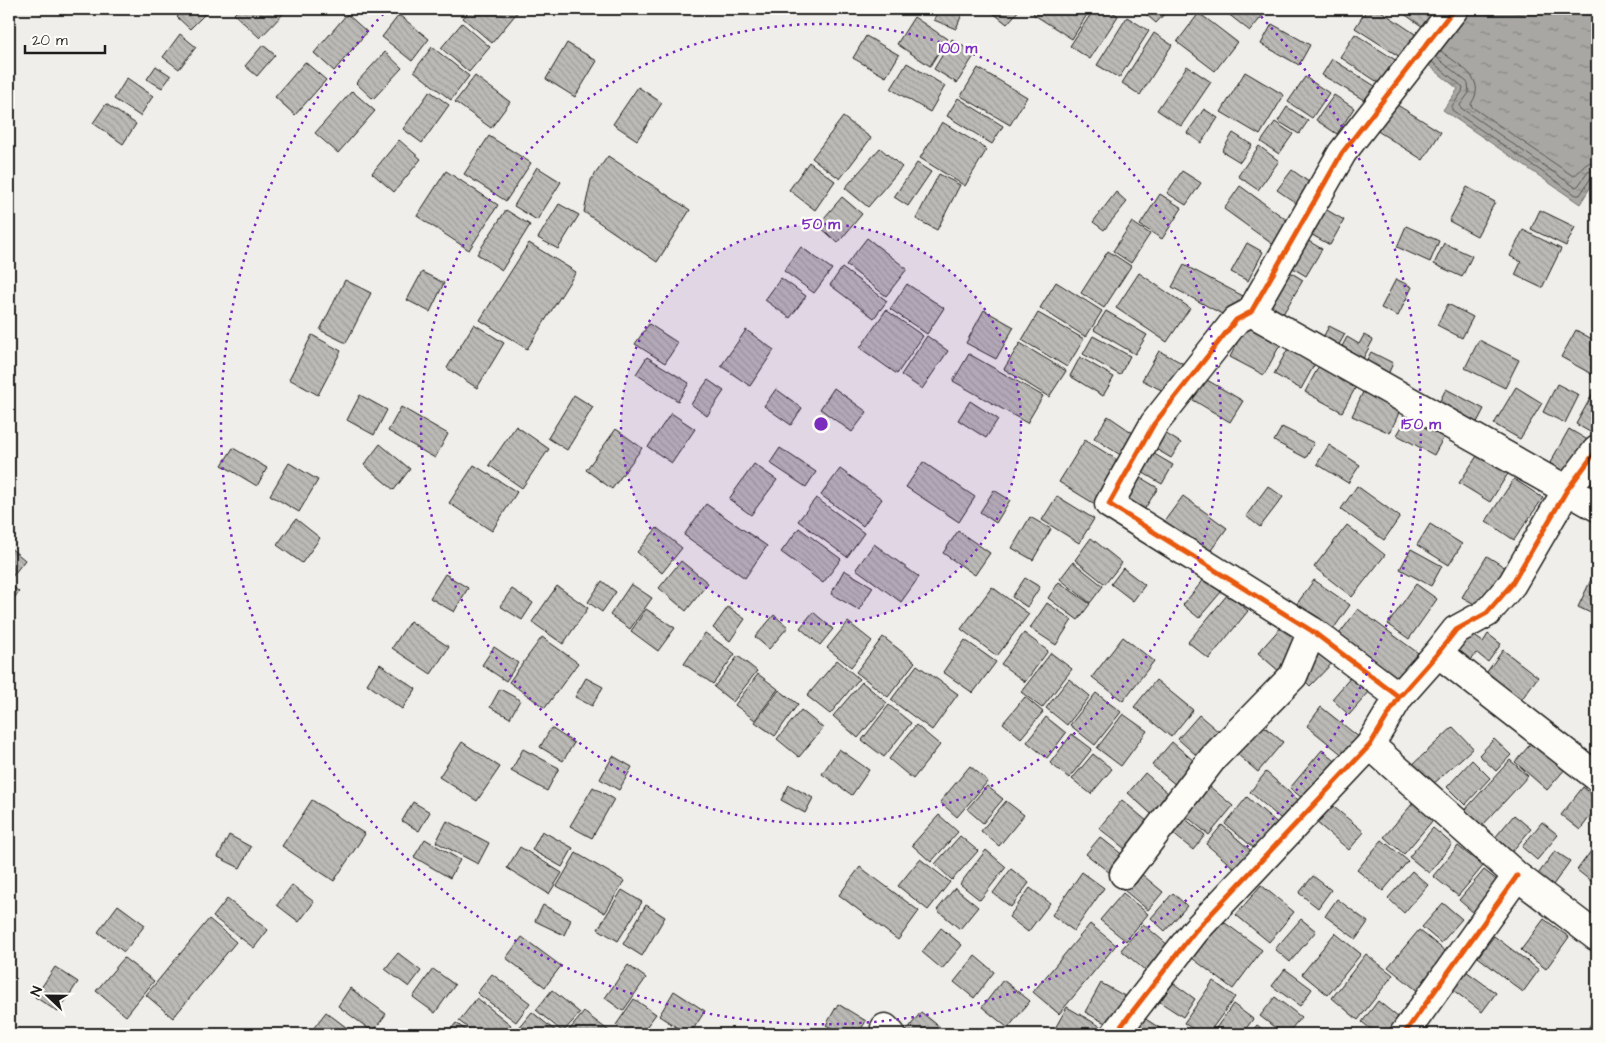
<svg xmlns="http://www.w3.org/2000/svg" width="1606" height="1043" viewBox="0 0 1606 1043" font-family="'Architects Daughter',sans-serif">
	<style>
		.water { fill: url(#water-ripples); stroke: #706f6d }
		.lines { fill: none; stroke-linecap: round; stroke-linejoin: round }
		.shore { stroke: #545452; stroke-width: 1 }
		.building { fill: url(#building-back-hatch); stroke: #1c1c1c }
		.minor-casing { stroke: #1c1c1c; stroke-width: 31 }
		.minor { stroke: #fdfcf7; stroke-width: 28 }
		.cycleway-casing { stroke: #fdfcf7; stroke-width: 8 }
		.cycleway { stroke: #e8590c; stroke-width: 5 }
		.ring { fill: none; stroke: #7b2cbf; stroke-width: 2.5; stroke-dasharray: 2.5 5 }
		.centre { fill: #7b2cbf; stroke: #fdfcf7; stroke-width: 2.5 }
		.ring-label { font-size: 15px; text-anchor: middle; font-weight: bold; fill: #7b2cbf; stroke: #fdfcf7; stroke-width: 4.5; stroke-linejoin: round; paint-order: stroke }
	</style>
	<defs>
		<pattern id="water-ripples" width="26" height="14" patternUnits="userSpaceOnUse" patternTransform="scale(1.25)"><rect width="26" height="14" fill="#a8a7a3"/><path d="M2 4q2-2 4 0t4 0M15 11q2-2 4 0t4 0" fill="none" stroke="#888784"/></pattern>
		<pattern id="building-back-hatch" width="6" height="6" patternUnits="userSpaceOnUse" patternTransform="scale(1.25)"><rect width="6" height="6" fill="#bbbab6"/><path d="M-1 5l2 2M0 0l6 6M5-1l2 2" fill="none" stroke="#a09f9c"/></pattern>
	</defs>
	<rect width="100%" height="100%" fill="#f0eeea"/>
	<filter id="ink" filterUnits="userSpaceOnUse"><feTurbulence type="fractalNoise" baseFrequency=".02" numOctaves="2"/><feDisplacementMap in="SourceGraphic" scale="10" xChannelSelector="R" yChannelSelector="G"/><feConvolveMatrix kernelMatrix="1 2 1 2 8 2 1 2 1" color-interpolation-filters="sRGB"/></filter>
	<g filter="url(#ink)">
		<path class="water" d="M1450,9h147v168l-17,27 -137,-94 15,-21 -32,-26z"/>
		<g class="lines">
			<path class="shore" d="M1441,51c16,14 48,27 30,53l1,3 101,69c10,-5 9,-14 24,-15
				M1436,57l32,26 1,10 -9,12 1,3 114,79 3,-1 10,-14 9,-3
				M1432,62l31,25 -1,5 -10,14v4l124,85h4l12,-19 5,-1"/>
		</g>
		<path class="building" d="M185,9h25l-20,20 -13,-12z
			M239,9h41l4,4 -24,25 -26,-24z
			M471,9h49l-28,34 -29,-25z
			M938,9h26l-8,20 -22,-9z
			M988,9h32l-13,15z
			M1037,9h45l6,4 -16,26 -39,-25z
			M1094,9h14l10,7 -28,43 -20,-13z
			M1140,9h29l-13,14z
			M1222,9h46l-18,22z
			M1367,9h11l40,27 -15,23 -48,-31z
			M1397,9h48l-16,22z
			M1199,13l38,29 -22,29 -38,-29z
			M347,14l20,18 -33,39 -20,-18z
			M399,15l30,24 -17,22 -30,-24z
			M914,17l33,22 -17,27 -33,-22z
			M1127,17l22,14 -30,47 -22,-13z
			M462,23l28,24 -21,25 -28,-24z
			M1272,24l38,21 -11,20 -38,-21z
			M1154,33l18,12 -32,50 -18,-12z
			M180,34l16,13 -17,22 -16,-12z
			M1355,34l42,27 -15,24 -42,-28z
			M866,36l33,19 -13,22 -33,-19z
			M952,39l23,15 -18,29 -23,-14z
			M567,43l30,18 -22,36 -29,-18z
			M263,45l12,10 -18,21 -12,-10z
			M432,47l37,29 -18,24 -37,-29z
			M385,52l17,16 -29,31 -17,-16z
			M1332,59l46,29 -9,15 -47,-28z
			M305,62l21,18 -31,35 -20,-18z
			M907,63l38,23 -15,26 -39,-23z
			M156,66l15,10 -9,12 -15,-9z
			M1187,66l24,16 -30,44 -24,-16z
			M978,68l49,29 -17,28 -49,-29z
			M1245,72l39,23 -24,40 -39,-23z
			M475,76l35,26 -19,26 -36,-26z
			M1305,77l24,16 -17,25 -24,-16z
			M127,78l26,18 -13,20 -26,-17z
			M638,87l24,16 -25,37 -24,-16z
			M352,91l23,20 -37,42 -23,-20z
			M430,91l19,14 -27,38 -19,-14z
			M1334,95l20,13 -17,26 -21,-14z
			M958,98l45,28 -11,18 -45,-28z
			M1394,103l47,29 -18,28 -47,-30z
			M106,104l30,20 -13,20 -30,-21z
			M1287,107l21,14 -9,13 -21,-13z
			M1204,109l14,9 -17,25 -14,-10z
			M843,117l28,21 -31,41 -28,-21z
			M942,122l45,27 -22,37 -45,-28z
			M1275,122l18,12 -14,20 -18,-12z
			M1233,133l19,12 -12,17 -18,-11z
			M489,136l42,27 -25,38 -42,-27z
			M399,140l22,19 -27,33 -22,-19z
			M1259,146l20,15 -21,29 -20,-14z
			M880,148l22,19 -34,40 -23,-19z
			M608,156l82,54 -33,52 -73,-50 7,-32z
			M809,162l26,19 -20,29 -26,-20z
			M917,163l14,9 -23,34 -14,-9z
			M537,167l24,15 -24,38 -23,-14z
			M1292,170l21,15 -14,20 -22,-15z
			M446,171l52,34 -29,45 -52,-34z
			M1182,171l19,12 -15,22 -19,-12z
			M939,174l21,11 -23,45 -21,-11z
			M1240,186l51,37 -16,23 -51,-37z
			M1467,187l28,15 -18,34 -28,-15z
			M1116,192l11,10 -23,28 -11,-8z
			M1160,194l22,14 -20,31 -22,-14z
			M842,197l20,17 -24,29 -20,-18z
			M559,204l20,11 -21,34 -20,-11z
			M1320,206l24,14 -14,25 -25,-14z
			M506,210l24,15 -28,45 -25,-16z
			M1540,210l35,17 -9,19 -35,-17z
			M1132,222l18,12 -19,29 -18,-12z
			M1406,226l33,15 -9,21 -33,-15z
			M1523,230l38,19 -19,39 -27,-13 6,-13 -11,-6z
			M1300,236l22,13 -16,27 -22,-13z
			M867,238l40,31 -21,27 -40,-31z
			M529,243l47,29 -49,77 -47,-29z
			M1247,243l16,9 -15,29 -17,-9z
			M1444,243l28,13 -10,21 -28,-13z
			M801,247l31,22 -18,24 -30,-22z
			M1108,251l23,15 -27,42 -23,-15z
			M1184,265l61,32 -12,23 -61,-33z
			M1282,267l21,13 -24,41 -22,-13z
			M842,268l45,33 -13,17 -44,-33z
			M422,272l22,11 -14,29 -23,-12z
			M1139,273l51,35 -23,34 -51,-34z
			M781,278l25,18 -16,22 -25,-18z
			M1396,279l16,8 -14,29 -17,-8z
			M345,280l26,13 -25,50 -26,-13z
			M1056,282l46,29 -16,26 -46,-29z
			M907,284l37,24 -17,26 -37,-25z
			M1448,304l25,13 -11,21 -25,-13z
			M886,310l37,26 -26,38 -37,-26z
			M984,310l30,17 -18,32 -30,-16z
			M1106,311l41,24 -12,19 -41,-24z
			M1038,313l46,26 -17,28 -45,-27z
			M1247,323l35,18 -18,34 -34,-18z
			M474,324l30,19 -27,45 -30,-20z
			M649,324l29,19 -13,20 -30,-19z
			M1329,326l16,8 -12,21 -15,-8z
			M746,330l28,20 -24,36 -29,-20z
			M1576,330l21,12v31l-2,3 -34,-19z
			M312,335l29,16 -23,44 -29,-16z
			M1364,335l9,5 -14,26 -21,-12 9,-17 12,7z
			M927,336l21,15 -26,38 -21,-14z
			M1093,336l37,20 -10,19 -37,-21z
			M1479,340l40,20 -14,28 -40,-20z
			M1020,343l46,28 -17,26 -45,-28z
			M1290,345l27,15 -16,29 -27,-15z
			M1159,351l25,13 -17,29 -25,-13z
			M1371,352l22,11 -7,16 -23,-12z
			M969,354l74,42 -16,27 -74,-42z
			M647,357l42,26 -11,18 -42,-27z
			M1080,357l34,20 -11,19 -33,-20z
			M1320,364l37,21 -15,27 -37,-20z
			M1195,373l48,28 -13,21 -47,-28z
			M708,380l16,11 -17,25 -16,-12z
			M1557,384l22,11 -14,28 -22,-11z
			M1597,386v50l-21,-12z
			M1516,387l26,16 -22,36 -26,-15z
			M834,388l33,24 -15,20 -32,-23z
			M776,389l26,19 -11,17 -27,-19z
			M1446,389l38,20 -10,19 -38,-20z
			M1363,392l38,16 -11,25 -38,-17z
			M360,395l27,15 -13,25 -27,-15z
			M574,395l19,12 -26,43 -19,-12z
			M970,401l28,18 -12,19 -28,-18z
			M401,407l47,27 -13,24 -47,-27z
			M1411,411l36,20 -13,24 -37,-20z
			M671,413l24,16 -23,34 -24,-16z
			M1108,416l28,19 -14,21 -28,-18z
			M516,426l33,23 -27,39 -33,-23z
			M1155,427l26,16 -10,15 -25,-15z
			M1282,427l32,16 -8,15 -32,-17z
			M616,429l26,19 -30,41 -26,-19z
			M1569,429l22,13 -22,41 -23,-13z
			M1085,440l39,24 -26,42 -39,-24z
			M380,444l30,25 -16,21 -30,-25z
			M1329,445l31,20 -12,18 -31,-19z
			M233,448l34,20 -10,18 -35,-21z
			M780,448l36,24 -10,15 -36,-24z
			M1146,449l27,16 -11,19 -27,-16z
			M1479,453l30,19 -19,30 -31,-19z
			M1597,458v40l-17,-9z
			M923,462l52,35 -16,25 -53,-35z
			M289,463l29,17 -19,32 -29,-17z
			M754,464l23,16 -26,35 -22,-16z
			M474,465l43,27 -25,39 -43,-28z
			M840,469l42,30 -19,27 -42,-31z
			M1131,472l27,16 -18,28 -26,-16z
			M1514,479l29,19 -29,42 -28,-19z
			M1268,486l15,11 -23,30 -14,-11z
			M1357,486l43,31 -16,23 -43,-31z
			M994,490l16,10 -14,23 -16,-11z
			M1057,496l37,23 -15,24 -37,-23z
			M1183,496l44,32 -23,32 -44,-33z
			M816,498l48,35 -17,24 -49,-36z
			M706,504l61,42 -22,32 -61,-43z
			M1030,517l21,12 -18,31 -21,-12z
			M296,519l24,19 -18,25 -25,-18z
			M1430,524l32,20 -13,21 -32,-20z
			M1347,525l38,30 -33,42 -38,-30z
			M657,528l25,20 -20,25 -25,-21z
			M799,528l42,31 -18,24 -42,-31z
			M958,531l32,22 -15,22 -32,-22z
			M1091,538l31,25 -17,21 -30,-24z
			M874,544l45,33 -18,25 -45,-33z
			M9,547l16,13 -14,18 -2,-2z
			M1411,549l31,17 -11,20 -31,-17z
			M1487,556l19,12 -25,40 -19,-11z
			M681,561l27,22 -22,28 -27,-23z
			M1073,562l30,24 -13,17 -30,-24z
			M1597,567v49l-19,-9z
			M1123,568l22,17 -12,16 -22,-17z
			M844,570l29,17 -14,23 -28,-16z
			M445,574l23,14 -14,24 -24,-14z
			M1025,578l15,9 -13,20 -15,-10z
			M1205,578l16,14 -22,26 -16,-13z
			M1314,580l36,25 -23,33 -36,-26z
			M602,581l14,11 -14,20 -14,-10z
			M1059,582l31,22 -12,16 -30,-22z
			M9,583l10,9 -10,12z
			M631,584l21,14 -22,31 -20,-14z
			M1416,584l21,15 -28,40 -21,-15z
			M557,586l31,22 -25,36 -31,-22z
			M992,587l37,27 -32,42 -36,-27z
			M512,589l21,14 -11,17 -22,-14z
			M1228,594l20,17 -39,48 -21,-17z
			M1047,603l25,17 -16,25 -26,-17z
			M728,607l17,12 -15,22 -17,-13z
			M646,609l29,19 -17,23 -27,-20z
			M1358,609l60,44 -23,32 -61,-44z
			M813,612l20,17 -13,16 -20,-17z
			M774,615l14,12 -19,22 -14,-12z
			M410,621l39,26 -18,27 -39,-26z
			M848,622l24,19 -21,26 -24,-19z
			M1283,625l23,19 -25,29 -23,-20z
			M1467,631l16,11 5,-8 13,10 -13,18 -11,-9 -11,13 -16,-12z
			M705,633l30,21 -22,30 -29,-20z
			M1024,633l24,18 -23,31 -24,-18z
			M542,637l36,26 -33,45 -36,-26z
			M883,637l32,25 -27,35 -32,-25z
			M1123,637l31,24 -31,40 -31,-24z
			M965,640l31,22 -23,31 -30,-21z
			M1323,644l14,14 -27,28 -13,-13z
			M494,647l24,16 -12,18 -24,-16z
			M1503,650l35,27 -22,30 -35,-27z
			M1051,653l21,16 -30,39 -21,-16z
			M738,656l19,15 -24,31 -19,-15z
			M837,660l22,19 -29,35 -23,-18z
			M380,664l36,25 -14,20 -35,-25z
			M917,665l41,29 -26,36 -41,-30z
			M1358,669l18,15 -27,31 -17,-16z
			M758,674l20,15 -23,31 -20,-15z
			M586,678l17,9 -11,19 -17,-9z
			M1069,679l21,17 -23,29 -21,-17z
			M1156,680l37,30 -22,27 -37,-30z
			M862,682l25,21 -29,35 -25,-22z
			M500,689l20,11 -10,18 -20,-11z
			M779,690l19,14 -23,32 -20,-14z
			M1096,693l25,19 -26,33 -25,-20z
			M1025,697l18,15 -22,26 -18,-15z
			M889,705l22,18 -27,34 -22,-17z
			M1321,707l39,31 -15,19 -38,-31z
			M801,710l22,18 -24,29 -22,-18z
			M1123,714l24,17 -26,35 -24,-18z
			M1199,715l27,23 -21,25 -27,-24z
			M1046,717l20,16 -19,25 -20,-16z
			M1254,718l29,24 -25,30 -29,-25z
			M916,725l24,20 -27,34 -24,-20z
			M1453,727l20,21 -43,39 -19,-21z
			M551,728l23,15 -11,18 -23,-14z
			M1072,734l20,15 -23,29 -19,-15z
			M1494,739l17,16 -15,16 -17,-16z
			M1534,740l32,28 -19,22 -32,-28z
			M462,742l38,25 -23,34 -38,-24z
			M1172,742l30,26 -19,23 -31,-26z
			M523,749l36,19 -12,23 -36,-20z
			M839,749l30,21 -17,25 -30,-21z
			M1322,750l18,15 -32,38 -18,-15z
			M1093,754l19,15 -21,25 -19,-15z
			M613,756l19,11 -13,23 -19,-11z
			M1472,760l18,18 -25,27 -18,-18z
			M1510,760l18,16 -46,50 -18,-15z
			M970,766l18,15 -31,36 -17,-15z
			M1266,772l38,33 -17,19 -37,-32z
			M1145,773l31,27 -18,20 -30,-27z
			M1203,781l30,25 -24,29 -30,-25z
			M789,785l24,13 -8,15 -24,-13z
			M987,786l16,13 -20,24 -16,-14z
			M593,787l21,12 -22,39 -22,-12z
			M1583,787l14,11v9l-17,23 -19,-15z
			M1247,797l35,30 -22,26 -35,-29z
			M1323,798l41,34 -15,18 -40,-34z
			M312,800l53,34 -31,47 -52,-35z
			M1122,800l26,22 -23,27 -26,-21z
			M1006,801l18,14 -25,31 -18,-15z
			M413,802l17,10 -11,19 -17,-10z
			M1413,803l20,17 -29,34 -20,-17z
			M939,815l19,17 -27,30 -19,-17z
			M1514,815l17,14 -26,31 -17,-14z
			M1183,817l22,18 -12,15 -22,-18z
			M447,821l42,22 -11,21 -42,-22z
			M1542,822l16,13 -21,25 -15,-13z
			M1222,825l36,32 -16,18 -36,-31z
			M1433,828l19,16 -23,29 -20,-16z
			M542,831l31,17 -11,19 -30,-17z
			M229,835l22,12 -11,21 -22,-11z
			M960,836l18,15 -26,29 -17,-16z
			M1100,837l24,19 -14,17 -24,-19z
			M425,839l35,21 -10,18 -36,-21z
			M1382,840l26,21 -25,30 -26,-21z
			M1597,843v43l-20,-16z
			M1458,846l25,20 -25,30 -25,-20z
			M520,847l42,26 -13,21 -42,-26z
			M986,850l20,17 -26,33 -20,-16z
			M1555,851l15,10 -22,31 -15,-11z
			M576,853l48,28 -19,32 -48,-27z
			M920,859l30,23 -22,28 -30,-24z
			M860,867l59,44 -21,29 -59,-45z
			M1134,868l29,24 -15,18 -29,-24z
			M1011,869l18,14 -18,24 -18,-14z
			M1484,870l18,14 -27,30 -16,-14z
			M1412,871l16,14 -24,28 -16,-15z
			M1082,872l22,16 -30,43 -22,-16z
			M1313,876l18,14 -13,18 -19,-15z
			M292,885l22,17 -15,20 -22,-17z
			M1261,885l33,27 -25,30 -33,-27z
			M955,888l23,19 -18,22 -23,-19z
			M1030,888l20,15 -22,29 -19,-15z
			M622,890l20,12 -24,39 -20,-12z
			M1123,893l25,21 -22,27 -26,-21z
			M1173,893l14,13 -22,25 -14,-13z
			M227,899l41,31 -14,18 -41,-31z
			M1337,899l31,23 -12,17 -31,-23z
			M1443,903l19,16 -21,24 -19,-16z
			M118,905l27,20 -21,27 -26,-20z
			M543,905l28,15 -7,15 -29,-14z
			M646,905l19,12 -23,39 -19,-12z
			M209,919l27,23 -63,76 -27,-23z
			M1301,919l15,12 -26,31 -15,-13z
			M1544,919l25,18 -23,32 -25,-19z
			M1221,920l41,30 -29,39 -41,-31z
			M1090,924l26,21 -57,69 -26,-22z
			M1143,924l32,27 -22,26 -32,-27z
			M941,928l21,17 -20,24 -20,-17z
			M1419,930l36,29 -30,38 -37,-30z
			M1335,933l26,21 -33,41 -26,-21z
			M1494,936l45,34 -16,22 -45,-35z
			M522,937l39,29 -16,21 -39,-29z
			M398,953l23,18 -12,16 -24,-18z
			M1366,954l27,21 -35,45 -26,-22z
			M975,956l19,16 -20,26 -20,-16z
			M124,958l30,23 -28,35 -30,-25z
			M628,965l18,13 -23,33 -18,-13z
			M55,967l23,15 -20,30 -23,-15z
			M1462,968l34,25 -14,19 -33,-25z
			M433,969l22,16 -20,28 -22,-16z
			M1285,969l27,20 -12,17 -28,-20z
			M492,974l38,29 -14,19 -39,-29z
			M1003,980l27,21 -22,27 -26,-21z
			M1213,981l22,16 -27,37h-8l-16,-11z
			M1101,983l31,17 -16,29 -31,-17z
			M1173,983l22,16 -12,18 -23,-15z
			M350,988l36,26 -13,18 -35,-26z
			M552,990l28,23 -17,19 -27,-22z
			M674,991l31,20 -15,23h-3l-28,-18z
			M1275,997l26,20 -14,17h-4l-23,-18z
			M477,998l34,27 -7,9h-28l-17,-13z
			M634,999l22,15 -15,20h-13l-12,-9z
			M1378,1001l26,21 -10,12h-17l-15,-12z
			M838,1004l28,17 -8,13h-17l-15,-9z
			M1233,1004l20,15 -11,15h-30z
			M1067,1007l43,25 -2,2h-51l-4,-2z
			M326,1012l29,22h-46z
			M532,1012l26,21 -1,1h-34l-6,-4z
			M584,1012l29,22h-47z
			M921,1012l19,15 -6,7h-30z
			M1597,1017v17h-14z
			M1144,1018l25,16h-35z
			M456,1023l15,11h-24z
			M1257,1025l12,9h-19z"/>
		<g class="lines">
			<defs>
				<path id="minor" d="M1251,312l346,195
					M1438,653l159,124
					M1399,697l-87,-66 -203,-127 45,-80 82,-104 15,-8 91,-159 112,-144
					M1370,745l147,131 80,61
					M1124,874l89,-116 80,-82 19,-45
					M885,1028l6,6
					M1115,1034l80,-103 175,-186 29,-48 39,-44 18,-23 31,-17 25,-29 55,-94 30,-40
					M1404,1034l113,-158"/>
			</defs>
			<use href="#minor" class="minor-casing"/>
			<use href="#minor" class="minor"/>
			<defs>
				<path id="cycleway" d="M1399,697l-87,-66 -203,-127 45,-80 82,-104 15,-8 91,-159 112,-144
					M1115,1034l80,-103 175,-186 29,-48 39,-44 18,-23 31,-17 25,-29 55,-94 30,-40
					M1404,1034l113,-158"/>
			</defs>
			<use href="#cycleway" class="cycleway-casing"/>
			<use href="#cycleway" class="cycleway"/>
		</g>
	</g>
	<circle cx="821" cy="424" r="200" fill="#7b2cbf" fill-opacity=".12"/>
	<g class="ring">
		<circle cx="821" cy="424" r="200"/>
		<circle cx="821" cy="424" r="400"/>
		<path d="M1256 11A600 600 0 1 1 386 11"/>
	</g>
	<circle cx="821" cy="424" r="8" class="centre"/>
	<g class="ring-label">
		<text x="958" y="53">100 m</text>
		<text x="821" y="229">50 m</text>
		<text x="1421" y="429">150 m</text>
	</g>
	<rect width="1606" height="1043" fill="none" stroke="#fdfcf7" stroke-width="30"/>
	<rect x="15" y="15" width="1576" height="1013" fill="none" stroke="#1c1c1c" stroke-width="2" filter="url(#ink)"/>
	<g transform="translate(48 996) rotate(292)" stroke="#fdfcf7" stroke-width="4" paint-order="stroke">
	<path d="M0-4L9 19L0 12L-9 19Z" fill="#1c1c1c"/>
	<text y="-8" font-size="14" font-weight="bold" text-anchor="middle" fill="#1c1c1c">N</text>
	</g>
	<path d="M25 45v8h80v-8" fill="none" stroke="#1c1c1c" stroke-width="2.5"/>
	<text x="32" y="45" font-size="15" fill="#1c1c1c" stroke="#fdfcf7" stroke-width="4" paint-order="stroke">20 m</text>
</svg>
